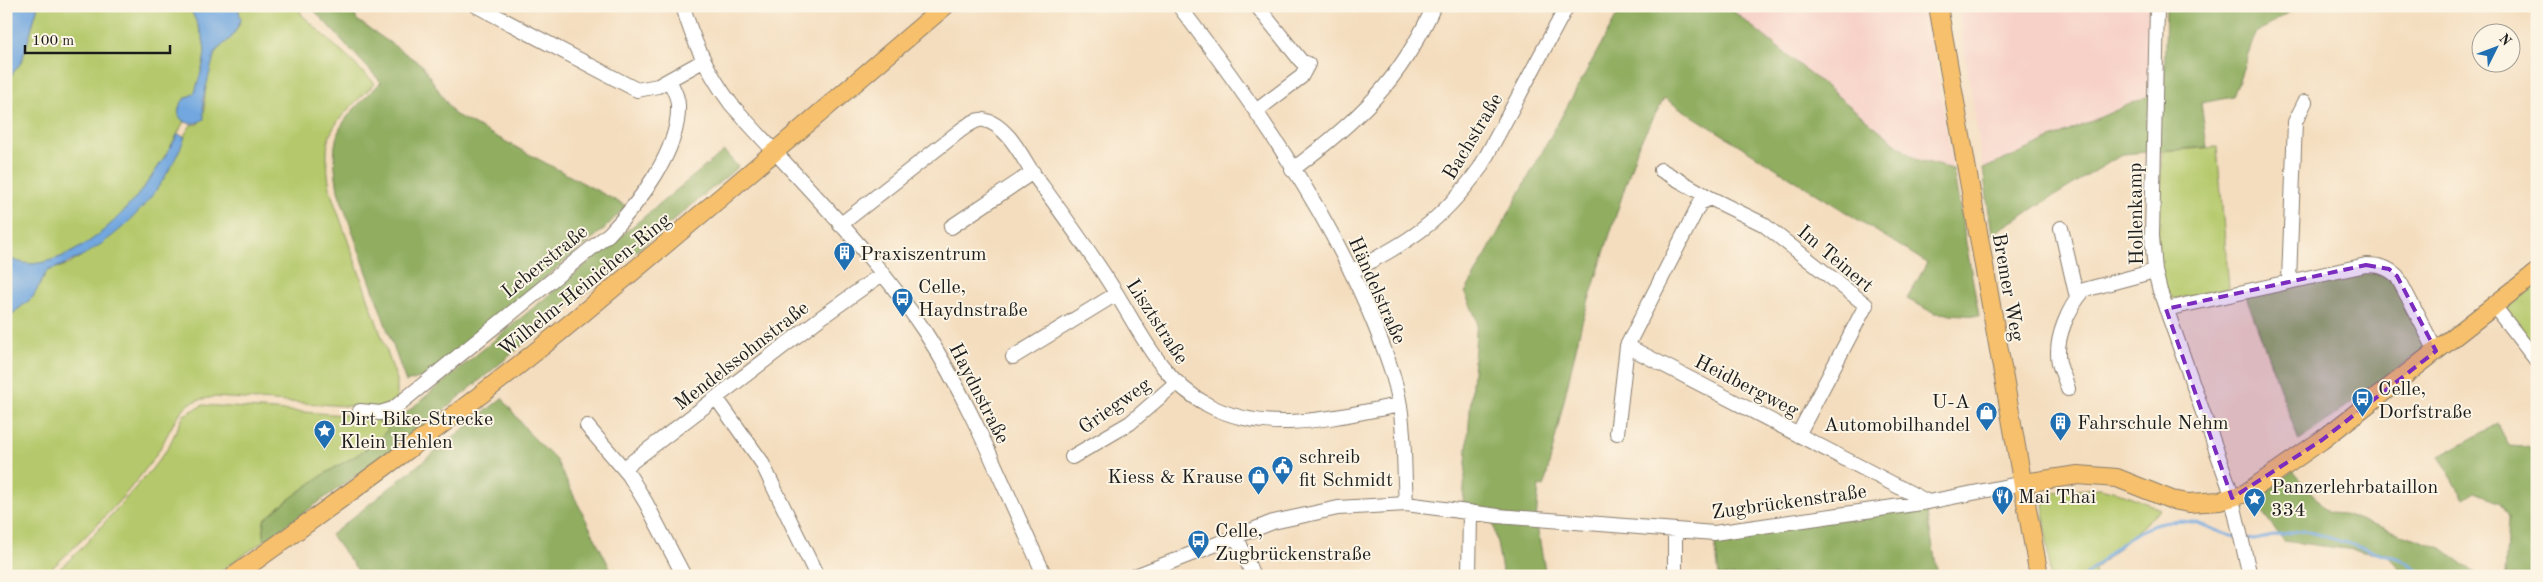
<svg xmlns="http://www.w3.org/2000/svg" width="2543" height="582" viewBox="0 0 2543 582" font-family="'Old Standard TT',serif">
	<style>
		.built { fill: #f7d1c8 }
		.green { fill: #b5c96c; stroke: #687244 }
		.forest { fill: #90ad60; stroke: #56643e }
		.water { fill: #72a7df; stroke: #47627e }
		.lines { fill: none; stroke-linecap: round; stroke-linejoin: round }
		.stream { stroke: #72a7df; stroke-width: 3 }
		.minor-casing { stroke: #887c6d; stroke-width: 16 }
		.major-casing { stroke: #887c6d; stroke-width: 20 }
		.minor { stroke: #fff; stroke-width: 14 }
		.major { stroke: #f7c06c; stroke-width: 18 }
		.marked { fill: #7b2cbf; fill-opacity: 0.2; stroke: #7b2cbf; stroke-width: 4; stroke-dasharray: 10 6; stroke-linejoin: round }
		.labels { text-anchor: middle; stroke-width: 4; stroke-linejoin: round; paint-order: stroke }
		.street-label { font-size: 20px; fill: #1c1c1c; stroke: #fcf5e5 }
		.poi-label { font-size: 20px; fill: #1c1c1c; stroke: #fcf5e5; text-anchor: start }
	</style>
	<rect width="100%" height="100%" fill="#fcf5e5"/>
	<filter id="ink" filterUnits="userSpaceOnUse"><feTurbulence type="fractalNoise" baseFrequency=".02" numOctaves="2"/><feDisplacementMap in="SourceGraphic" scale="10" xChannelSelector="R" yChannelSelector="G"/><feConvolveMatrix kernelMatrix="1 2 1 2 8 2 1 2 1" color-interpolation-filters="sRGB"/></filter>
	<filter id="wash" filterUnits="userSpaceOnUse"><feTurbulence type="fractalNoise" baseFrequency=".0096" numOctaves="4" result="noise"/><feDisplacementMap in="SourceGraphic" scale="20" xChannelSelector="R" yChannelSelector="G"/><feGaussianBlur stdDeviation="1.12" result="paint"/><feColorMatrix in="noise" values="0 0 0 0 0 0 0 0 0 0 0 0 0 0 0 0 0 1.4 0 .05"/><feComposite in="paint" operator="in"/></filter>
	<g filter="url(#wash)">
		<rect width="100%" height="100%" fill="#f4ddbe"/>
		<path class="built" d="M1727,6h199l27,163 -38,-10z
			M1958,6h195l-3,88 -167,75z"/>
		<path class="green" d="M38,6h151c20,43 20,41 6,87l-11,6 -5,15 5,7c-28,58 -83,136 -152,143 -8,1 -18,-4 -26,-6v-176l16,-21z
			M238,6h60l4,9 73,68c-14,15 -37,32 -45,52 -6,15 -2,43 1,58l66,187v19l-15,8 -35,-1 -133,-9c-10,2 -21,3 -29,10 -12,12 -22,40 -34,55 -31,42 -70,80 -108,114h-37v-257l27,-22 14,-26 23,-7 54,-39 67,-100 7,-1 7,-15c-2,-12 4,-46 11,-57 12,-19 28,-16 22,-46z
			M2217,147l12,141 -54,11c-29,-12 -15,-120 -13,-148z
			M2537,280v75l-37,-46z
			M203,405l171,12 14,12c-16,21 -40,30 -62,44 -21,14 -43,30 -62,47v21l-51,35h-161l29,-27 71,-80 16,-21 16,-33z
			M2100,488l24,6 37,15 -67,61 3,6h-47l-7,-75 4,-6 7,-3z"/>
		<path class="forest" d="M310,6h41l6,14 65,45 32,49 172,92 -22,23 -178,147 -20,6 -68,-191c-2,-16 -6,-35 -2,-51 4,-22 30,-42 45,-58z
			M1622,6h105l188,153 38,10 26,147 -44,-3 -28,-14 20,-36 -263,-165 -26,48 -56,176 -38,165 -5,-1 -3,34 10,56h-43l-11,-60 -30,-2 15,-194 -12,-27z
			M2166,6h133l-44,28 -22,63 -32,6 6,44 -84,7 -131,80 -9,-65 181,-80z
			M724,151l14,16 -322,266 -152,108v-21c19,-17 41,-33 62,-47 22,-14 46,-23 62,-44l-14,-12 28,-1z
			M2368,271l17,2 14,14 28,60 -128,94 -53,-145z
			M502,398l27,35 27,27 58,116h-252l-31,-41z
			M2498,424l11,22 28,2v128h-32l3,-59 -8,-15 -25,-10 -11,7 -25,-43z
			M2293,471l36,42 14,1 99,34 37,28h-73l-20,-22 -102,-13 -30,-40z
			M1926,508l12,68h-219l-5,-43z"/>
		<path class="water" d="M6,6h32l-16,55 -16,21z
			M189,6h49l3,14 -9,17 -17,15 -12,47 1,20c-12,9 -31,3 -24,-14 2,-6 10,-8 15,-13 14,-45 14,-43 -6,-86z
			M178,134l7,3c-25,63 -74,113 -138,134l-14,26 -27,22v-61c8,2 18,6 26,6 65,-6 118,-78 146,-130z"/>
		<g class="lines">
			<path class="stream" d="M2245,539l9,1 49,-10 97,29 26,17
				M2085,576c34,-30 57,-60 107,-54 15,2 29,13 44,15"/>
		</g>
	</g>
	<g filter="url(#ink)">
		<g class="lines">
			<defs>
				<path id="minor" d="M477,6l160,84 21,-4 45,-25
					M683,6c10,37 26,68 48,98 66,74 139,144 194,228 49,76 81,162 120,244
					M1179,6c74,97 151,206 196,320 10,25 21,53 25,80 5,32 4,66 6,98
					M2157,6l-5,230 3,35 5,20 69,195 21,90
					M1256,111l45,-34 7,-13 -7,-3 -44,-55
					M1292,170c65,-49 108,-88 142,-164
					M1661,170l49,28
					M840,225l121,-95c6,-4 15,-12 23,-10 23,5 37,35 48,52 29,40 58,79 84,121 26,42 46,88 92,112 60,32 130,11 192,0
					M951,227l82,-55
					M2061,228l16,70
					M1351,272c60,-32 88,-48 129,-104l87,-162
					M2289,280l6,-158 10,-20
					M2494,306l43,55
					M2166,309l200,-44c13,0 21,2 31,11l39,75
					M1627,346l301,156
					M1013,357l103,-63
					M2068,389c-2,-9 -7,-17 -9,-26 -5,-24 10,-56 25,-73l71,-19
					M717,399l44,62 56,115
					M360,411l20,2 13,-4 216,-175c30,-31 71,-84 69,-129 0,-9 -5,-17 -9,-25
					M587,426l42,49 17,28 38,73
					M1617,433l10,-87 73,-143 10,-5 53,26 103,81 -68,130
					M1072,457l58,-34 46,-40
					M624,468l195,-149 63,-45
					M1675,531v45
					M1236,535l17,41
					M1135,576l138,-54 65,-14 68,-4 92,12 216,17 214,-31 95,-19
					M1469,576l1,-64"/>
				<path id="major" d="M1938,6l101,570
					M2023,483l55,-8 39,3 55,22 17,3 31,-2 26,-8 76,-53 215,-168
					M234,576c103,-74 206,-148 305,-227 138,-112 271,-228 406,-343"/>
			</defs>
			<use href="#minor" class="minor-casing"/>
			<use href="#major" class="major-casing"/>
			<use href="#minor" class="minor"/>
			<use href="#major" class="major"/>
		</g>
	</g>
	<path class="marked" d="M2366,265l23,4 8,7 39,75 -114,89 -90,58 -66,-189z"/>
	<defs>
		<symbol id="building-pin" viewBox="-11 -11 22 30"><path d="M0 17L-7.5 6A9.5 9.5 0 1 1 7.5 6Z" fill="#1f6fb2" stroke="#fcf5e5"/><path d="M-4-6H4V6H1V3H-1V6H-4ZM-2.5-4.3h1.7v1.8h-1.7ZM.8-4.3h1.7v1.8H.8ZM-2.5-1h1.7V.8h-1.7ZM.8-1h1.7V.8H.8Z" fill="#fff"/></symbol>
		<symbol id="bus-pin" viewBox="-11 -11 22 30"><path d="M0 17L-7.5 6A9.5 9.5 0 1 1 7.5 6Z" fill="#1f6fb2" stroke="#fcf5e5"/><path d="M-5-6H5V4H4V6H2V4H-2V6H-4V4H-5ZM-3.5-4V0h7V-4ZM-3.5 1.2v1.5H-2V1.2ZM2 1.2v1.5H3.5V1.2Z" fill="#fff"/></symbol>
		<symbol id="shop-pin" viewBox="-11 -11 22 30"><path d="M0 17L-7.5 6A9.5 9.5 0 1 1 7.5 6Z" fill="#1f6fb2" stroke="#fcf5e5"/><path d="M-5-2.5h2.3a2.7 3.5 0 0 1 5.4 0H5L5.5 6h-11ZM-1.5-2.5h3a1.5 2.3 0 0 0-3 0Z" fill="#fff"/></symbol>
		<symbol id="sight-pin" viewBox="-11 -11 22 30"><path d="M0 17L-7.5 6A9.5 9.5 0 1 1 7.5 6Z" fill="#1f6fb2" stroke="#fcf5e5"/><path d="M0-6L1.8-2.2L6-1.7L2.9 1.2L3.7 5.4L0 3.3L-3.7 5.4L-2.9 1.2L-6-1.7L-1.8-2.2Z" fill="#fff"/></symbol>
		<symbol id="civic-pin" viewBox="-11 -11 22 30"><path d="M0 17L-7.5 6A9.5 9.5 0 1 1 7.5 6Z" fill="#1f6fb2" stroke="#fcf5e5"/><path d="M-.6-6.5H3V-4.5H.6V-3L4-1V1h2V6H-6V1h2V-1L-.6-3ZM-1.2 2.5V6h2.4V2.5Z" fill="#fff"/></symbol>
		<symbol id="restaurant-pin" viewBox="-11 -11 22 30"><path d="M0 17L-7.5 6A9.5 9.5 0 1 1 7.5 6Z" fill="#1f6fb2" stroke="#fcf5e5"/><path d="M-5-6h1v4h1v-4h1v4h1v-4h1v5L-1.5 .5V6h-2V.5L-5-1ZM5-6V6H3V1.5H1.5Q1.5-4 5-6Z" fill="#fff"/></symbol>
	</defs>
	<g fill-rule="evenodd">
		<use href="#building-pin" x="832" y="240" width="25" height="34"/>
		<use href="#bus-pin" x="890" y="286" width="25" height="34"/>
		<use href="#bus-pin" x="2350" y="386" width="25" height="34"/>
		<use href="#shop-pin" x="1974" y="400" width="25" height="34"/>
		<use href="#building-pin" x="2048" y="410" width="25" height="34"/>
		<use href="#sight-pin" x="312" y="418" width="25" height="34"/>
		<use href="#civic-pin" x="1270" y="454" width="25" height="34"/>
		<use href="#shop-pin" x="1246" y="464" width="25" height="34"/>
		<use href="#restaurant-pin" x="1990" y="484" width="25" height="34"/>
		<use href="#sight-pin" x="2242" y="486" width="25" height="34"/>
		<use href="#bus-pin" x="1186" y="528" width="25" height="34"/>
	</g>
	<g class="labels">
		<g class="street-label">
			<text transform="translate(1472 136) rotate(-59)" y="7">Bachstraße</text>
			<text transform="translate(2135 214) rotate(-91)" y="7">Hollenkamp</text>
			<text transform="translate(1836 258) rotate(40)" y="7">Im Teinert</text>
			<text transform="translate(544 261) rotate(-39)" y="7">Leberstraße</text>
			<text transform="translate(584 284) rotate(-39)" y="7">Wilhelm-Heinichen-Ring</text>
			<text transform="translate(2009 287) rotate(80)" y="7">Bremer Weg</text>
			<text transform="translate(1378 290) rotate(66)" y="7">Händelstraße</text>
			<text transform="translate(1158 321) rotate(57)" y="7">Lisztstraße</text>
			<text transform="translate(741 355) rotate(-38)" y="7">Mendelssohnstraße</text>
			<text transform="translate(1747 385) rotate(27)" y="7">Heidbergweg</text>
			<text transform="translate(980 393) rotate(63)" y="7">Haydnstraße</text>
			<text transform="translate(1114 405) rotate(-35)" y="7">Griegweg</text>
			<text transform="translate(1789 501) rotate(-8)" y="7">Zugbrückenstraße</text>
		</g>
		<g class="poi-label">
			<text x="860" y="260">Praxiszentrum</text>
			<text x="918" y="293">Celle,<tspan x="918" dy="23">Haydnstraße</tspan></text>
			<text x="2378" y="395">Celle,<tspan x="2378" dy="23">Dorfstraße</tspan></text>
			<text x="1970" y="408" text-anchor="end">U-A<tspan x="1970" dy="23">Automobilhandel</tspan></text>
			<text x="340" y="425">Dirt Bike-Strecke<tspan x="340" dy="23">Klein Hehlen</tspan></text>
			<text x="2077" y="429">Fahrschule Nehm</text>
			<text x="1299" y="463">schreib<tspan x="1299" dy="23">fit Schmidt</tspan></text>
			<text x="1243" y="483" text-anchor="end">Kiess &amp; Krause</text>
			<text x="2271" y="493">Panzerlehrbataillon<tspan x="2271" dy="23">334</tspan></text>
			<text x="2018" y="503">Mai Thai</text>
			<text x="1215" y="537">Celle,<tspan x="1215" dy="23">Zugbrückenstraße</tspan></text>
		</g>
	</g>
	<rect width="2543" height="582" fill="none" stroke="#fcf5e5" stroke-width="25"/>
	<g transform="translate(2496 48) rotate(48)"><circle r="24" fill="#fcf5e5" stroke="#a29e95"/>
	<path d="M0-4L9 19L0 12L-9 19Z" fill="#1f6fb2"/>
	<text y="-8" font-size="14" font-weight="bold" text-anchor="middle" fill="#1c1c1c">N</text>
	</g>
	<path d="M25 45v8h145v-8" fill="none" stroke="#1c1c1c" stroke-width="2.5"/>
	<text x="32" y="45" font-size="15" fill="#1c1c1c" stroke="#fcf5e5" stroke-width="4" paint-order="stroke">100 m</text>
</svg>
